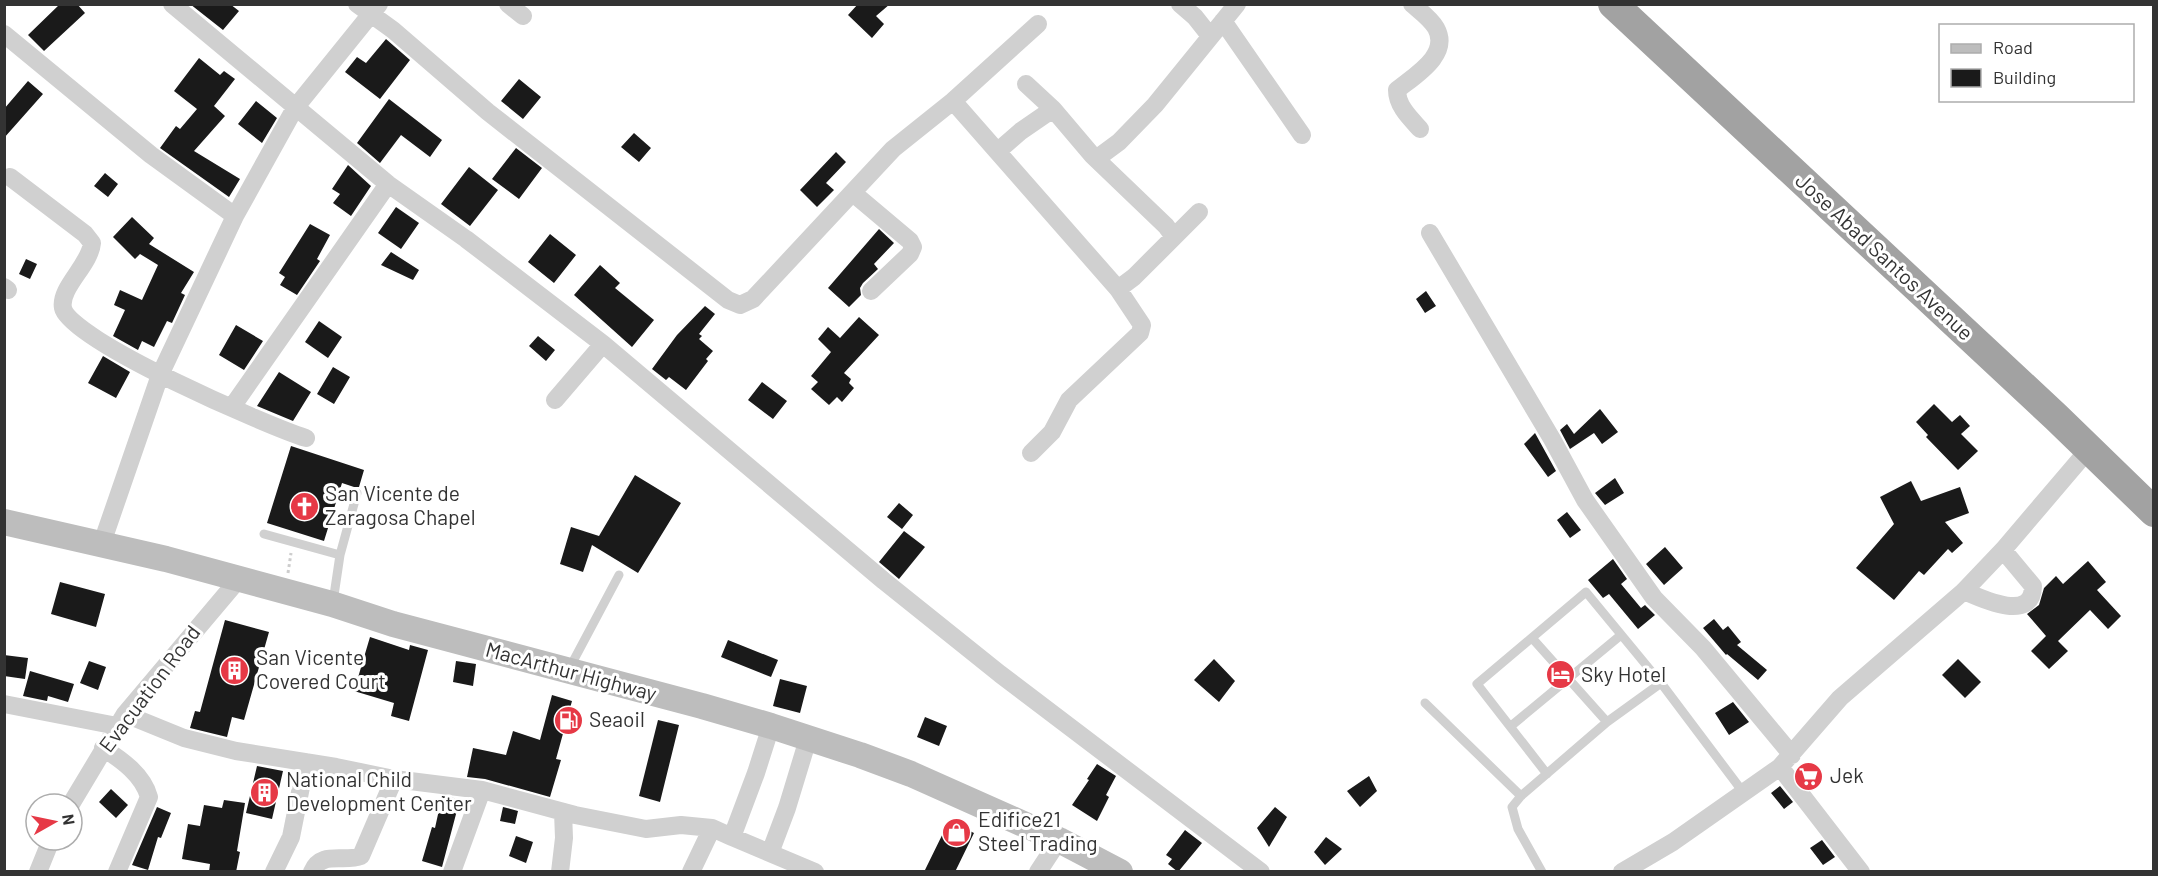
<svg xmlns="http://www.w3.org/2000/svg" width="2158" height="876" viewBox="0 0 2158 876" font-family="Barlow,sans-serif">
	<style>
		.building { fill: #1a1a1a }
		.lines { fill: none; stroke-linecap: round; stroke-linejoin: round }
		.path { stroke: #cdcdcd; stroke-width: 3; stroke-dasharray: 3 3; stroke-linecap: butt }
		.service { stroke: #d0d0d0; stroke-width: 9 }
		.minor { stroke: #d0d0d0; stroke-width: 18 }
		.secondary { stroke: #bdbdbd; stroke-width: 26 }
		.trunk { stroke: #a2a2a2; stroke-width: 30 }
		.labels { text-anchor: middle; stroke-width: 6; stroke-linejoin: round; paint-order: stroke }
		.street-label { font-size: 21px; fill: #333; stroke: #fff }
		.poi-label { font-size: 21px; fill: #333; stroke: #fff; text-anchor: start }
	</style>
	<rect width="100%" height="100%" fill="#fff"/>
	<path class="building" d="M60,4h17l8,9 -41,38 -16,-16z
		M190,4h40l9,7 -16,19z
		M858,4h32l-14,12 8,8 -12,14 -24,-23z
		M386,39l24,21 -30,39 -35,-27 12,-15 9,6z
		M199,58l21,17 4,-4 11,8 -21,27 11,10 -31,35 46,28 -11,18 -69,-49 16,-22 4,3 17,-20 -23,-18z
		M519,79l22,18 -18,22 -22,-18z
		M28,81l15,13 -39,44v-29z
		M389,99l53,41 -12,17 -29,-22 -21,28 -23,-20z
		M256,101l21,17 -15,25 -24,-19z
		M634,133l17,15 -12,14 -18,-15z
		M516,148l26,20 -23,31 -27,-20z
		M836,152l10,10 -20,21 8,7 -17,17 -17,-17z
		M348,165l23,21 -20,30 -18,-13 7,-9 -8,-5z
		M469,167l29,23 -28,36 -29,-22z
		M105,173l13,11 -10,13 -14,-11z
		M396,207l23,16 -18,26 -23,-16z
		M132,217l22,21 -5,6 45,28 -13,21 4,2 -13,28 -5,-2 -13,26 -12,-6 -4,9 -25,-14 12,-26 -11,-5 6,-15 22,10 16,-35 -18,-11 -5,5 -22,-22z
		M310,224l20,11 -13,24 3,2 -23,34 -17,-10 5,-8 -6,-4z
		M879,229l15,14 -20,21 4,5 -15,14 -3,5 1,7 -12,12 -21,-19z
		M550,234l26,21 -22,28 -26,-21z
		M391,252l28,18 -6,10 -32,-15z
		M26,259l11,5 -7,15 -11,-5z
		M600,265l20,18 -5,5 39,32 -22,27 -58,-52z
		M1426,291l10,15 -11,7 -9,-14z
		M705,306l10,8 -16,20 3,2 -3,3 14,12 -7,8 2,2 -22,29 -17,-13 -3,3 -14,-11 25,-34z
		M859,317l20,18 -35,38 7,6 -2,4 5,5 -12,14 -5,-5 -8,8 -18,-16 7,-7 -7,-6 20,-24 -13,-13 10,-12 12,11z
		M319,321l23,16 -14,21 -23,-16z
		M236,325l27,16 -19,29 -25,-15z
		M538,336l17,14 -9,11 -17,-15z
		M103,356l27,16 -14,26 -28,-15z
		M333,367l17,10 -16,27 -17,-10z
		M279,372l32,20 -18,29 -36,-15z
		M762,382l25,19 -14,18 -25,-19z
		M1934,404l18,18 8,-7 10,11 -9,8 17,17 -20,19 -32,-33 2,-2 -12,-13z
		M1600,409l18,23 -16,12 -8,-11 -24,16 -10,-19 7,-6 7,10z
		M1535,433l21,38 -8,6 -24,-33z
		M291,446l73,24 -5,17h-5l-12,-4 -18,58 -57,-18z
		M635,475l46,28 -43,70 -46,-28 -9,27 -23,-8 11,-37 28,9z
		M1615,478l9,15 -19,12 -10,-12z
		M1911,481l10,20 39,-14 9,26 -24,9 18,21 -11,10 -4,-4 -24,26 -5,-4 -25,29 -38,-32 38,-44 -14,-27z
		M899,503l14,12 -11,14 -15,-12z
		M1567,512l14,18 -11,8 -13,-18z
		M904,531l21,16 -26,32 -20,-17z
		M1665,547l18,21 -19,17 -18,-21z
		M1613,559l14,20 -6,5 20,24 4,-3 10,10 -17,14 -29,-35 -6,4 -15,-18z
		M2088,561l18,21 -9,8 24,26 -13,13 -18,-19 -32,31 10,10 -19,18 -18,-18 15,-15 -19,-22 12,-9 5,-17 12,-12 7,8z
		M60,582l45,12 -9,33 -45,-13z
		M1714,619l9,11 5,-4 13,16 -4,3 30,25 -9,10 -31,-26 -1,1 -23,-27z
		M225,620l44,12 -25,88 -12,-3 -5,20 -37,-9 5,-17 5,1z
		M370,637l39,13 1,-5 18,5 -19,71 -18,-5 3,-13 -40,-12z
		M728,640l50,20 -7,17 -50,-20z
		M4,655l24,3 -3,21 -21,-3z
		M1214,659l21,22 -16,21 -25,-22z
		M1958,659l23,23 -16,16 -23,-23z
		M89,661l17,6 -8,23 -18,-7z
		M456,661l20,3 -3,22 -20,-4z
		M30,671l44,13 -6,18 -20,-6 -1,5 -24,-5z
		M780,679l27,7 -7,27 -27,-7z
		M552,695l20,6 -16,58 5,1 -11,37 -65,-18 -18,-2 6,-29 33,7 7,-24 27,9z
		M1733,702l16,20 -20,13 -14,-22z
		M925,717l22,9 -8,20 -22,-9z
		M658,720l21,5 -19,77 -21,-6z
		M1097,764l19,12 -10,19 3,2 -12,24 -25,-16 17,-25 -2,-1z
		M257,766l26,5 -11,48 -26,-6z
		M1806,766l10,11 -8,7 -9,-11z
		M1369,776l8,15 -17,16 -13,-16z
		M1780,786l13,16 -9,7 -13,-16z
		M111,789l17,16 -12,13 -17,-16z
		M442,796l18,3 -18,68 -20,-6 10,-34 3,1z
		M224,800l21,3 -8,48 3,1 -4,20h-27l1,-8 -28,-5 6,-35 12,2 4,-21 18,3z
		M157,807l14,6 -10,25 -3,-1 -10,33 -16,-5z
		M503,807l15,4 -3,13 -15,-3z
		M1275,807l12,10 -18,30 -12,-19z
		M949,821l25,12 -19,39h-31z
		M1185,830l17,13 -24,29 -10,-8 4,-5 -6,-4z
		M516,836l17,6 -7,21 -17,-7z
		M1326,837l16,12 -17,16 -11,-13z
		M1822,840l13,17 -12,8 -13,-17z"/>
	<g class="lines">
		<path class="path" d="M288,573l3,-20"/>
		<path class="service" d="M264,534l76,21
			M333,602l7,-47 17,-62
			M1532,638l75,84
			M569,669l50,-94
			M1425,703l96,93
			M1511,726l110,-91
			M1547,774l-70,-90 109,-92 75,91 82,109
			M1542,872l-24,-43 -6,-22 9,-11 86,-74 54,-39"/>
		<path class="minor" d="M172,4l216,180 78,55 137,105 281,237 116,93 261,198
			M357,4l36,26 95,82 240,188 12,5 13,-6 140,-150 60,-48 85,-77
			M508,4l15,12
			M1180,4l15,13 15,19
			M1412,4c8,7 19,15 24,24 15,27 -22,48 -39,62 0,16 13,28 23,39
			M1223,21l79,114
			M4,34l147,121 84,61
			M1026,84l27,25 39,46 74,71 8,11
			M953,101l165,188 24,36 -2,8 -71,67 -17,32 -21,21
			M998,151l23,-20 32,-22
			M1096,159l23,-17 36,-37 82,-101
			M10,177l75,57 7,9c-2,22 -33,45 -29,65 6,32 207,119 243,130
			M853,193l57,48 3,6 -3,7 -39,37
			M1430,233l122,206 33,61 69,98 49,50 89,107
			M4,287l4,3
			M1118,289l16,-12 65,-65
			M555,400l48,-56
			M232,407l156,-223
			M102,543l58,-168 75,-159 60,-108 84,-104
			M1964,591c18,8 69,32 69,-5l-30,-36
			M4,704l113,22
			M125,714l59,24 52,13 100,16 58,12 88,11 93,25 71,14 35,-4 31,3 20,9 24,-64 15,-47
			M103,748c19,12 40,27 46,49l-32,75
			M1780,767l81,105
			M71,804l54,-90 113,-134
			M732,837l83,35
			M770,853l17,-45 21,-69
			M38,872l13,-32
			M274,872l17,-35 15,-75
			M312,872c9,-22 32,-9 49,-16l33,-77
			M452,872l30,-82
			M560,872l4,-34 -1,-26
			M691,872l21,-44
			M1038,872l21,-32
			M1622,872l51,-30 107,-75 60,-69 124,-107 39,-41 86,-101"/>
		<path class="secondary" d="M4,522l162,37 166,45 61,20 309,82 69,20 89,29 51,19 148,66 61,32"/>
		<path class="trunk" d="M1613,4l443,413 98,95"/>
	</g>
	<defs>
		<symbol id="church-disc" viewBox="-11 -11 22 22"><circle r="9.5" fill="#e63946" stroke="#fff"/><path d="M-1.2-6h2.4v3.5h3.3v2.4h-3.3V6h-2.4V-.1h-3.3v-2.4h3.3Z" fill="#fff"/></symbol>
		<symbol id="building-disc" viewBox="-11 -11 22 22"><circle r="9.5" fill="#e63946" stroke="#fff"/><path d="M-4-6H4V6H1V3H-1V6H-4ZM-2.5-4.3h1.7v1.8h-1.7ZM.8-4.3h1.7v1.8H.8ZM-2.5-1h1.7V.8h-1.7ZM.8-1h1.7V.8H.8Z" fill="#fff"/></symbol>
		<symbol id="hotel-disc" viewBox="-11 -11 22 22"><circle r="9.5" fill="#e63946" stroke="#fff"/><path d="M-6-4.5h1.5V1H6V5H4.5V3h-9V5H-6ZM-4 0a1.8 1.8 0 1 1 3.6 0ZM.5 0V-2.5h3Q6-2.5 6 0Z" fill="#fff"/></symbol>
		<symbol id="fuel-disc" viewBox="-11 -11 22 22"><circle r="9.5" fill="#e63946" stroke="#fff"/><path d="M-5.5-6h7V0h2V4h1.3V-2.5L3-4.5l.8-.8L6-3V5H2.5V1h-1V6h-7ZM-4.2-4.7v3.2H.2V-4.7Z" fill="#fff"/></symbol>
		<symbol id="supermarket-disc" viewBox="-11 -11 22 22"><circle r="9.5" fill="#e63946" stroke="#fff"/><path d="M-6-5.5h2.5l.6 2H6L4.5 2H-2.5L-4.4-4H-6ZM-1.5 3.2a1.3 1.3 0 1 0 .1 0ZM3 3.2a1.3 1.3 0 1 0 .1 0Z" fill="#fff"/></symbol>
		<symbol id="shop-disc" viewBox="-11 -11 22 22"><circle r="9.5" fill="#e63946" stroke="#fff"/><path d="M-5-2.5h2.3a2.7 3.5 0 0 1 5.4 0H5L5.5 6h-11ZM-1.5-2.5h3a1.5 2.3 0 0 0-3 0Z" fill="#fff"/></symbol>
	</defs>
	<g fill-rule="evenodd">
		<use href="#church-disc" x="288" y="490" width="33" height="33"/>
		<use href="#building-disc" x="218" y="654" width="33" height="33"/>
		<use href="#hotel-disc" x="1544" y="658" width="33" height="33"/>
		<use href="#fuel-disc" x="552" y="704" width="33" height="33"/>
		<use href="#supermarket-disc" x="1792" y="760" width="33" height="33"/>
		<use href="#building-disc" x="248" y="776" width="33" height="33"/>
		<use href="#shop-disc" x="940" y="816" width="33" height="33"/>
	</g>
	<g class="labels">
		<g class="street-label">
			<text transform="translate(1884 257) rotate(43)" y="7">Jose Abad Santos Avenue</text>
			<text transform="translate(571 672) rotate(15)" y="7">MacArthur Highway</text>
			<text transform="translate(150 689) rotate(-53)" y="7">Evacuation Road</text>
		</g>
		<g class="poi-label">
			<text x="325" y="501">San Vicente de<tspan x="325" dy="24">Zaragosa Chapel</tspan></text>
			<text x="256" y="665">San Vicente<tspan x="256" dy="24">Covered Court</tspan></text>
			<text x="1581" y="682">Sky Hotel</text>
			<text x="589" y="727">Seaoil</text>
			<text x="1830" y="783">Jek</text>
			<text x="286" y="787">National Child<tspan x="286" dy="24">Development Center</tspan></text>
			<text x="978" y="827">Edifice21<tspan x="978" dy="24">Steel Trading</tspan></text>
		</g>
	</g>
	<rect width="2158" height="876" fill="none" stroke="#333333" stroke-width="12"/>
	<rect x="1939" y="24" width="195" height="78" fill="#ffffff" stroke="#adadad" stroke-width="1.5"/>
	<rect x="1951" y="44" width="30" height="9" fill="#bdbdbd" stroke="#adadad" stroke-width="1.5"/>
	<text x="1993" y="54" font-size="18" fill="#333333">Road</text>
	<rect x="1951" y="69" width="30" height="18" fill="#1a1a1a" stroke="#adadad" stroke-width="1.5"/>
	<text x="1993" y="84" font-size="18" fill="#333333">Building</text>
	<g transform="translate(54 822) rotate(81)"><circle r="28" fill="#ffffff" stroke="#adadad" stroke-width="1.5"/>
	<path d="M0-4.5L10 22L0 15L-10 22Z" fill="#e63946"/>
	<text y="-9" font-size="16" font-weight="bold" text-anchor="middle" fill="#333333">N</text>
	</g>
</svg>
